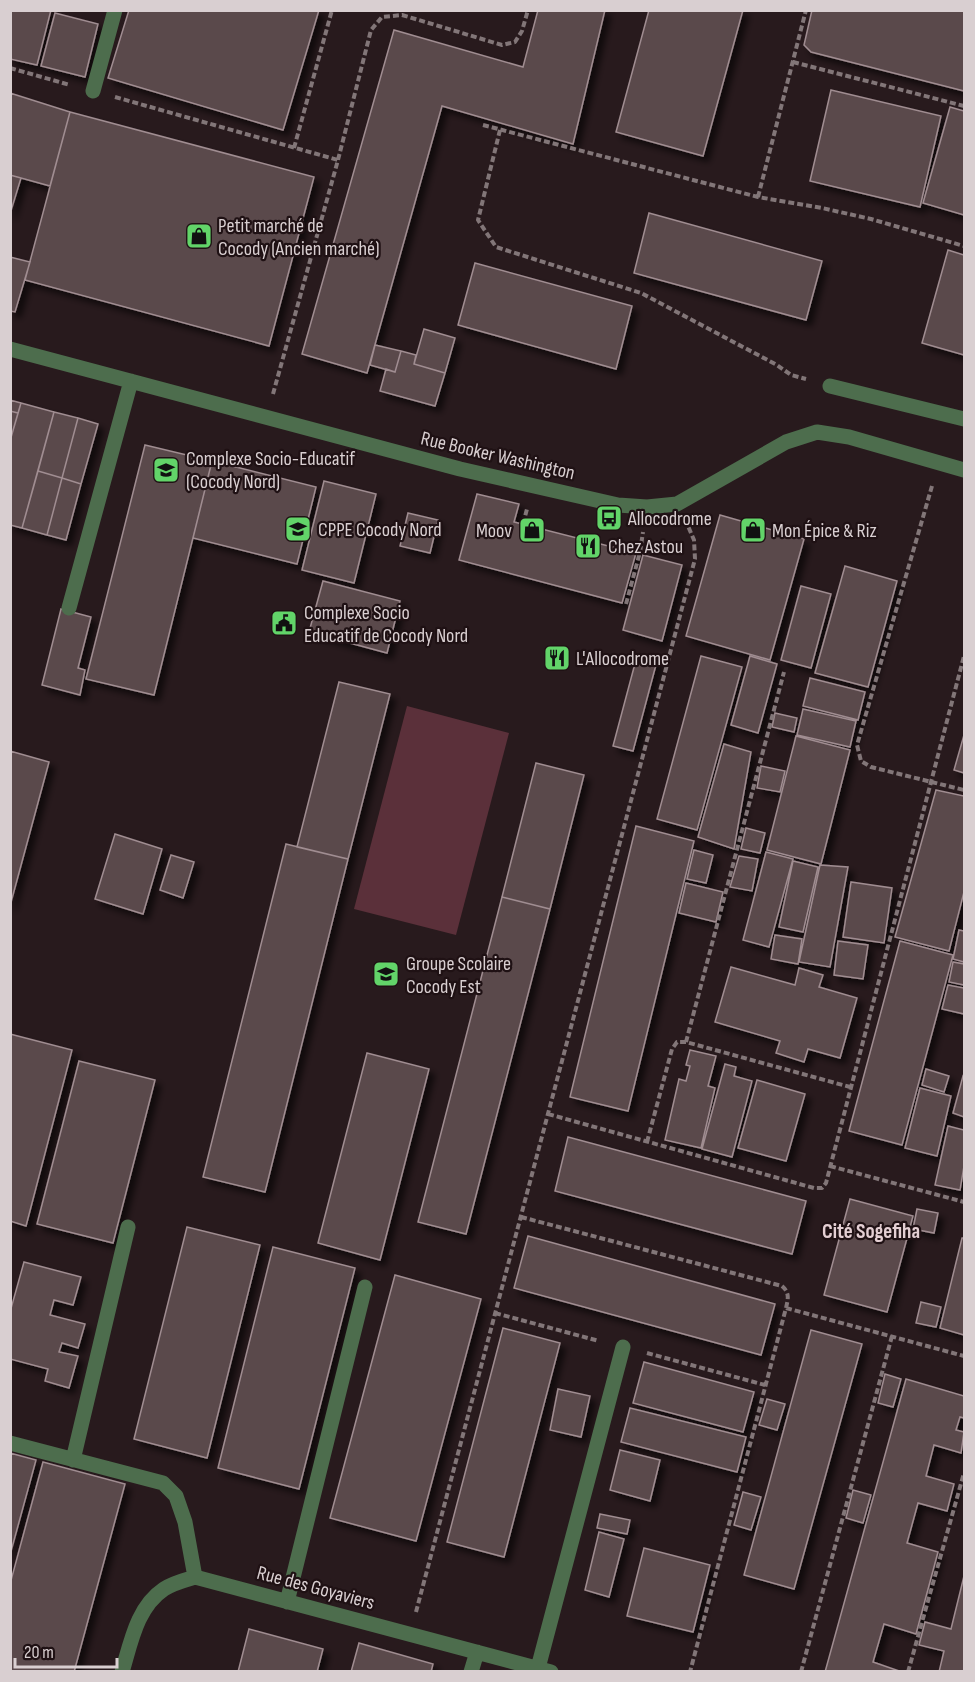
<svg xmlns="http://www.w3.org/2000/svg" width="975" height="1682" viewBox="0 0 975 1682" font-family="'Sofia Sans Condensed',sans-serif">
	<style>
		.green { fill: #5b303a }
		.building { fill: #5a494c; stroke: #a08d91; stroke-width: 1.5; filter: url(#shadow) }
		.lines { fill: none; stroke-linecap: round; stroke-linejoin: round }
		.path { stroke: #827678; stroke-width: 4; stroke-dasharray: 6 3; stroke-linecap: butt }
		.minor { stroke: #4d6d4d; stroke-width: 15 }
		.labels { text-anchor: middle; stroke-width: 4.5; stroke-linejoin: round; paint-order: stroke }
		.poi-label { font-size: 20px; fill: #d9cfd1; stroke: #1f1114; text-anchor: start }
		.street-label { font-size: 20px; fill: #d9cfd1; stroke: #1f1114 }
		.neighbourhood-label { font-size: 21px; font-weight: bold; fill: #e4cfd3; stroke: #1f1114 }
	</style>
	<defs>
		<filter id="shadow"><feDropShadow dx="5.5" dy="5.5" stdDeviation="3" flood-color="#0009"/></filter>
	</defs>
	<rect width="100%" height="100%" fill="#281a1d"/>
	<path class="green" d="M407,706l102,27 -53,202 -102,-26z"/>
	<path class="building" d="M10,10h41l-14,55 -27,-6z
		M129,10h190l-36,120 -175,-52z
		M538,10h67l-32,134 -131,-38 -75,267 -65,-19 92,-324 129,37z
		M649,10h94l-40,146 -87,-24z
		M812,10h152v81l-153,-39 -7,-7z
		M55,13l43,11 -13,53 -44,-11z
		M831,90l110,26 -21,91 -110,-26z
		M10,93l60,19 -20,74 -40,-11z
		M950,107l14,4v104l-41,-12z
		M70,112l244,65 -45,169 -244,-66z
		M10,175l11,3 -11,36z
		M649,213l173,48 -16,59 -172,-47z
		M948,250l16,5v100l-42,-12z
		M10,257l20,5 -15,50 -5,-1z
		M475,263l157,43 -16,63 -158,-44z
		M424,329l31,9 -10,35 -31,-9z
		M375,345l26,6 -6,21 -25,-7z
		M401,351l15,4 -2,9 31,9 -10,33 -55,-15 6,-22 9,3z
		M10,400l11,3 -3,10 -8,-2z
		M21,403l33,9 -32,116 -12,-3v-84z
		M10,411l8,2 -8,28z
		M54,412l24,6 -16,60 -24,-7z
		M78,418l20,6 -17,60 -19,-6z
		M145,445l67,16 -58,234 -68,-16z
		M212,461l104,26 -19,77 -104,-26z
		M38,471l24,7 -15,57 -25,-7z
		M62,478l19,6 -15,56 -19,-5z
		M324,481l52,13 -22,89 -52,-13z
		M477,494l42,10 -5,18 122,31 -14,50 -163,-43z
		M408,513l30,7 -8,33 -30,-7z
		M720,515l84,24 -34,121 -84,-24z
		M643,555l39,10 -20,76 -39,-11z
		M845,566l52,15 -29,106 -53,-14z
		M323,581l77,20 -13,52 -78,-21z
		M801,586l30,8 -20,74 -30,-8z
		M61,609l30,8 -13,51 7,2 -5,25 -38,-10z
		M637,656l20,5 -24,90 -20,-5z
		M701,656l41,11 -45,163 -40,-11z
		M750,656l27,8 -19,69 -27,-8z
		M810,678l55,14 -7,28 -55,-14z
		M339,682l51,12 -42,165 -51,-12z
		M803,709l53,12 -6,26 -53,-12z
		M775,713l22,5 -3,14 -22,-5z
		M964,735v38l-10,-3z
		M796,736l54,14 -29,114 -54,-14z
		M724,744l27,8 -17,97 -36,-12z
		M10,751l39,11 -39,144z
		M536,763l48,12 -34,134 -48,-12z
		M761,766l24,5 -5,21 -23,-4z
		M936,790l28,6v96l-15,59 -54,-14z
		M636,826l58,15 -66,270 -58,-14z
		M746,828l19,5 -5,20 -19,-4z
		M115,834l47,15 -19,65 -48,-15z
		M286,844l62,15 -83,333 -62,-15z
		M694,850l19,5 -7,28 -19,-4z
		M766,852l27,7 -24,88 -26,-7z
		M171,855l23,7 -11,36 -23,-8z
		M739,856l19,3 -6,32 -22,-4z
		M793,861l25,6 -15,65 -24,-5z
		M820,865l28,2 -18,100 -31,-5z
		M851,882l41,6 -8,55 -41,-6z
		M686,883l37,9 -7,30 -37,-9z
		M502,897l48,12 -84,325 -48,-12z
		M959,930l5,1v31l-11,-3z
		M775,935l27,4 -4,25 -27,-5z
		M838,941l30,4 -5,34 -29,-4z
		M900,941l53,14 -51,190 -53,-14z
		M953,962l11,2v21l-15,-3z
		M731,967l64,18 4,-17 24,7 -4,12 38,11 -17,60 -32,-9 -4,13 -28,-9 4,-12 -65,-19z
		M948,985l16,3v26l-22,-5z
		M10,1034l62,16 -46,176 -16,-5z
		M690,1050l26,6 -8,30 7,2 -14,60 -36,-8 14,-61 7,2 4,-15 -4,-1z
		M367,1053l62,16 -49,191 -62,-17z
		M79,1061l76,19 -42,163 -76,-19z
		M725,1064l11,3 -2,9 18,5 -20,76 -30,-8z
		M926,1069l23,7 -5,16 -22,-7z
		M963,1076l1,1v40l-11,-4z
		M757,1080l48,14 -19,67 -48,-13z
		M920,1088l31,8 -14,60 -32,-8z
		M948,1126l16,4v36l-4,24 -25,-5z
		M568,1137l238,64 -14,53 -237,-63z
		M850,1199l63,17 -26,96 -63,-17z
		M917,1209l21,4 -4,20 -21,-4z
		M187,1227l73,18 -53,213 -73,-19z
		M528,1236l247,68 -14,51 -247,-67z
		M962,1238h2v97l-24,-7z
		M273,1247l82,21 -56,221 -81,-21z
		M24,1262l57,15 -8,28 -19,-5 -4,15 35,9 -7,24 -16,-5 -3,9 19,4 -9,32 -24,-7 3,-12 -38,-10v-47z
		M395,1275l86,24 -65,242 -86,-23z
		M921,1302l20,5 -5,20 -20,-4z
		M503,1328l57,15 -56,214 -57,-15z
		M811,1330l51,14 -68,245 -50,-14z
		M644,1362l110,30 -11,40 -110,-29z
		M885,1374l16,5 -8,28 -15,-4z
		M906,1379l58,17v22l-4,-1 -4,13 8,2 -3,21 -27,-8 -8,31 28,8 -7,27 -29,-8 -11,40 31,9 -22,82 -32,-10 -11,38 29,10h-77z
		M558,1389l32,7 -9,41 -31,-7z
		M767,1399l18,5 -8,26 -18,-5z
		M630,1408l116,29 -9,35 -116,-30z
		M620,1450l40,10 -10,41 -40,-11z
		M10,1453l26,7 -26,95z
		M43,1462l82,22 -51,188h-64v-88z
		M853,1490l18,5 -8,28 -17,-5z
		M743,1492l18,5 -10,33 -17,-5z
		M600,1514l30,6 -3,14 -30,-6z
		M599,1532l25,7 -15,58 -24,-7z
		M644,1548l66,17 -17,67 -66,-16z
		M964,1576v96h-25l5,-21 -25,-6 6,-23 26,7z
		M249,1629l74,20 -6,23h-79z
		M359,1643l74,21 -2,8h-80z"/>
	<g class="lines">
		<path class="path" d="M793,62l171,44
			M10,68l60,17
			M115,97l223,63
			M483,125l275,72 64,11 49,11 93,27
			M500,130l-22,90 18,27 145,46 136,72 14,10 15,4
			M294,148l38,-138
			M758,197l48,-187
			M273,394l65,-234 33,-130 11,-13 20,-2 100,30 13,-3 7,-11 6,-21
			M932,486l-75,259 4,16 10,6 93,23
			M523,524l4,-15
			M626,604l14,-52 3,-20
			M686,1042l98,-370
			M548,1114l266,74h8l4,-5 138,-527
			M647,1142l25,-93 5,-7h9l164,45
			M830,1166l134,36
			M521,1217l261,69c8,7 6,13 4,22l-96,364
			M786,1308l178,48
			M495,1313l104,28
			M647,1353l118,32
			M416,1612l279,-1053 -1,-19 -6,-14
			M801,1672l91,-336
			M908,1672l56,-199"/>
		<path class="minor" d="M93,91l22,-81
			M10,349l450,120 158,36 29,2 30,-3 109,-62 31,-10 32,5 115,33
			M830,386l134,33
			M69,608l62,-227
			M10,1443l153,40 13,13 9,26 10,55
			M73,1460l55,-233
			M287,1602l78,-315
			M538,1668l85,-321
			M122,1672c9,-30 15,-65 42,-83 9,-6 21,-9 31,-12l356,95
			M471,1672l6,-20"/>
	</g>
	<defs>
		<symbol id="shop-square" viewBox="-11 -11 22 22"><rect x="-9" y="-9" width="18" height="18" rx="4" fill="#62d469" stroke="#1f1114"/><path d="M-5-2.5h2.3a2.7 3.5 0 0 1 5.4 0H5L5.5 6h-11ZM-1.5-2.5h3a1.5 2.3 0 0 0-3 0Z" fill="#111"/></symbol>
		<symbol id="school-square" viewBox="-11 -11 22 22"><rect x="-9" y="-9" width="18" height="18" rx="4" fill="#62d469" stroke="#1f1114"/><path d="M0-5L7-2L0 1L-7-2ZM-4 1L0 2.5L4 1V4Q0 6-4 4Z" fill="#111"/></symbol>
		<symbol id="bus-square" viewBox="-11 -11 22 22"><rect x="-9" y="-9" width="18" height="18" rx="4" fill="#62d469" stroke="#1f1114"/><path d="M-5-6H5V4H4V6H2V4H-2V6H-4V4H-5ZM-3.5-4V0h7V-4ZM-3.5 1.2v1.5H-2V1.2ZM2 1.2v1.5H3.5V1.2Z" fill="#111"/></symbol>
		<symbol id="restaurant-square" viewBox="-11 -11 22 22"><rect x="-9" y="-9" width="18" height="18" rx="4" fill="#62d469" stroke="#1f1114"/><path d="M-5-6h1v4h1v-4h1v4h1v-4h1v5L-1.5 .5V6h-2V.5L-5-1ZM5-6V6H3V1.5H1.5Q1.5-4 5-6Z" fill="#111"/></symbol>
		<symbol id="civic-square" viewBox="-11 -11 22 22"><rect x="-9" y="-9" width="18" height="18" rx="4" fill="#62d469" stroke="#1f1114"/><path d="M-.6-6.5H3V-4.5H.6V-3L4-1V1h2V6H-6V1h2V-1L-.6-3ZM-1.2 2.5V6h2.4V2.5Z" fill="#111"/></symbol>
	</defs>
	<g fill-rule="evenodd">
		<use href="#shop-square" x="184" y="221" width="30" height="30"/>
		<use href="#school-square" x="151" y="455" width="30" height="30"/>
		<use href="#bus-square" x="594" y="503" width="30" height="30"/>
		<use href="#school-square" x="283" y="514" width="30" height="30"/>
		<use href="#shop-square" x="517" y="515" width="30" height="30"/>
		<use href="#shop-square" x="738" y="515" width="30" height="30"/>
		<use href="#restaurant-square" x="573" y="531" width="30" height="30"/>
		<use href="#civic-square" x="269" y="608" width="30" height="30"/>
		<use href="#restaurant-square" x="542" y="643" width="30" height="30"/>
		<use href="#school-square" x="371" y="959" width="30" height="30"/>
	</g>
	<g class="labels">
		<g class="poi-label">
			<text x="218" y="232">Petit marché de<tspan x="218" dy="23">Cocody (Ancien marché)</tspan></text>
			<text x="186" y="465">Complexe Socio-Educatif<tspan x="186" dy="23">(Cocody Nord)</tspan></text>
			<text x="628" y="525">Allocodrome</text>
			<text x="318" y="536">CPPE Cocody Nord</text>
			<text x="512" y="537" text-anchor="end">Moov</text>
			<text x="772" y="537">Mon Épice &amp; Riz</text>
			<text x="608" y="553">Chez Astou</text>
			<text x="304" y="619">Complexe Socio<tspan x="304" dy="23">Educatif de Cocody Nord</tspan></text>
			<text x="576" y="665">L'Allocodrome</text>
			<text x="406" y="970">Groupe Scolaire<tspan x="406" dy="23">Cocody Est</tspan></text>
		</g>
		<g class="street-label">
			<text transform="translate(498 455) rotate(13)" y="7">Rue Booker Washington</text>
			<text transform="translate(316 1587) rotate(15)" y="7">Rue des Goyaviers</text>
		</g>
		<g class="neighbourhood-label">
			<text x="871" y="1238">Cité Sogefiha</text>
		</g>
	</g>
	<rect width="975" height="1682" fill="none" stroke="#d9cfd1" stroke-width="24"/>
	<path d="M15 1658v9h102v-9" fill="none" stroke="#d9cfd1" stroke-width="3"/>
	<text x="24" y="1658" font-size="18" fill="#d9cfd1" stroke="#1f1114" stroke-width="4.5" paint-order="stroke">20 m</text>
</svg>
